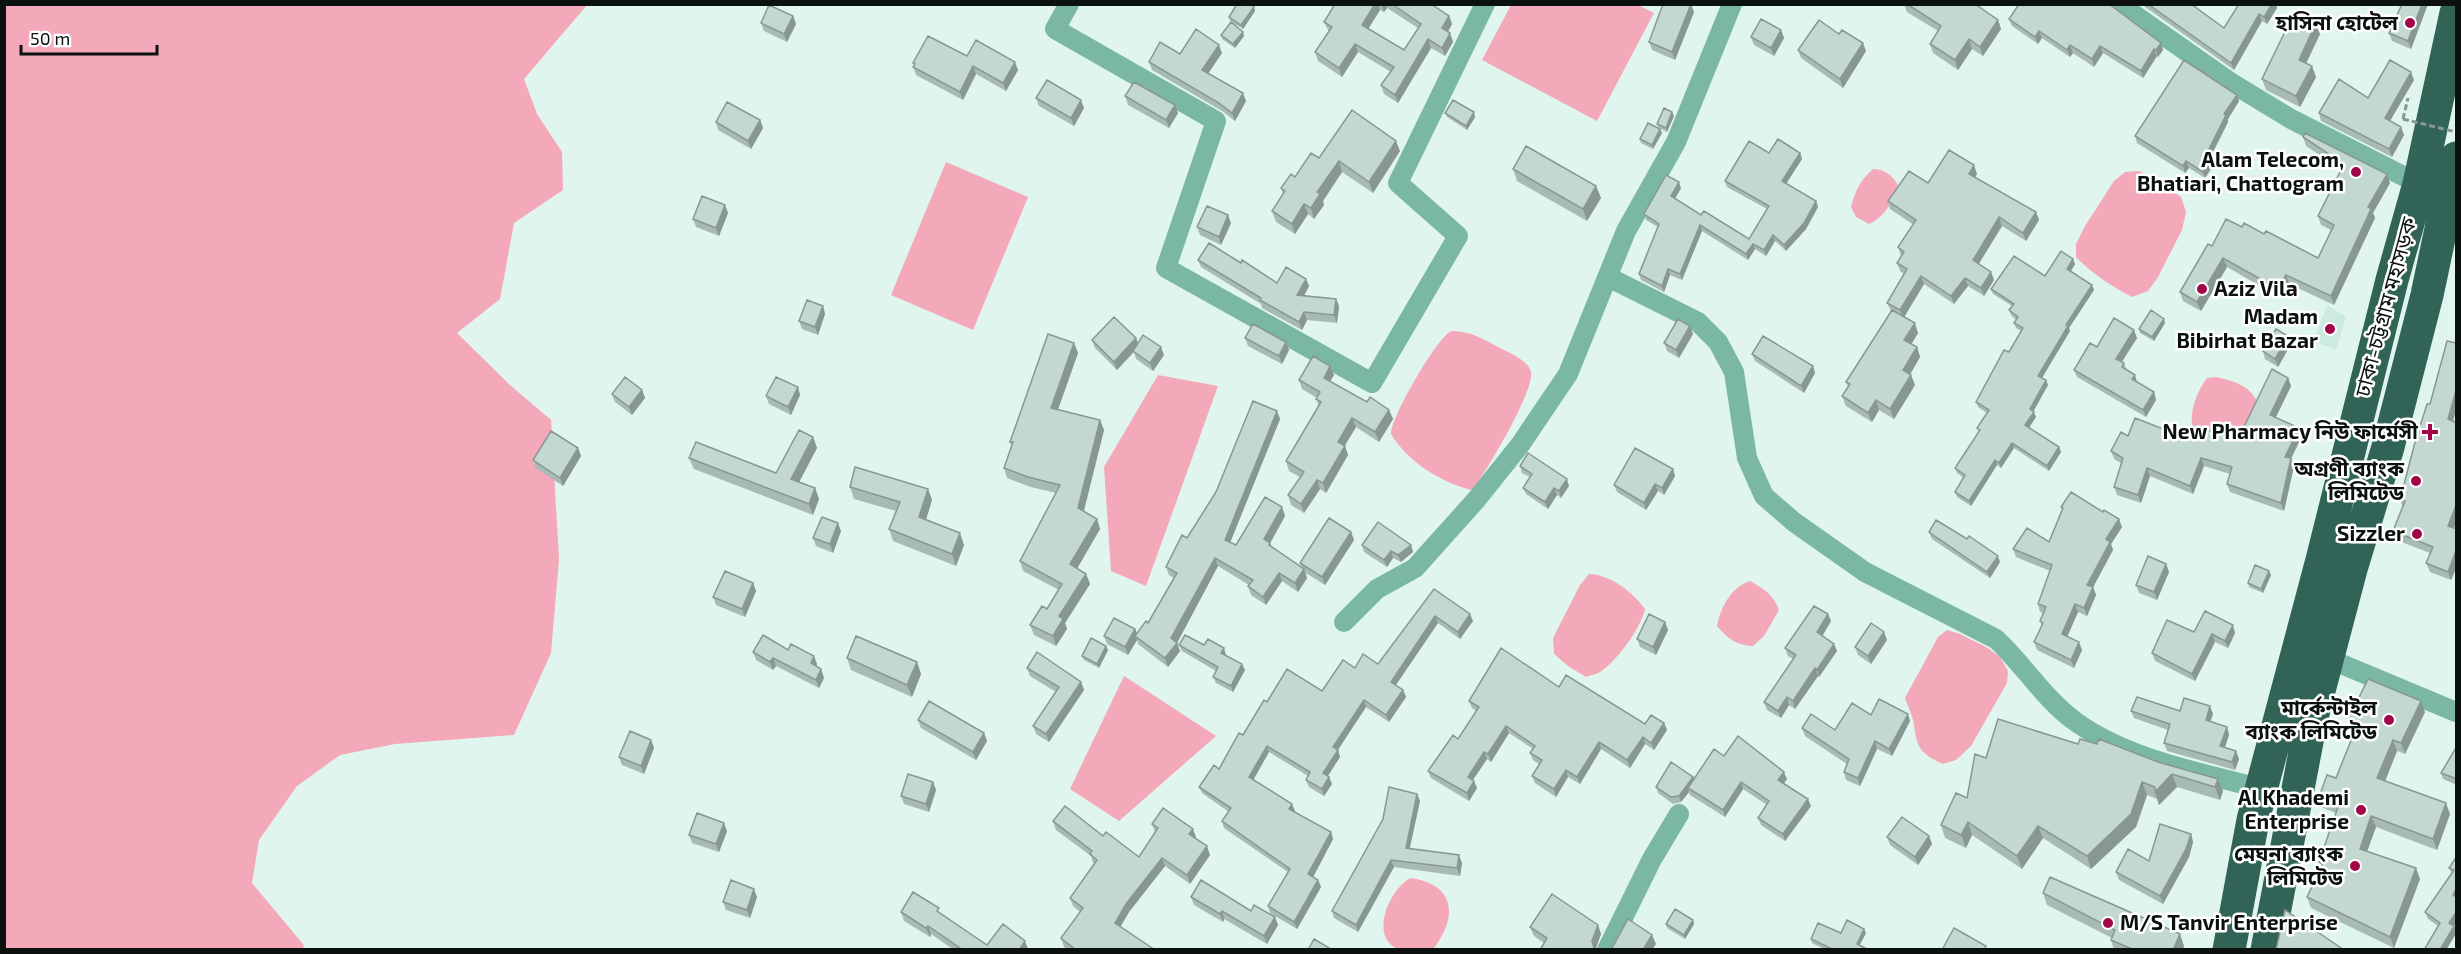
<svg xmlns="http://www.w3.org/2000/svg" width="2461" height="954" viewBox="0 0 2461 954" font-family="'Exo 2','Noto Sans Bengali',sans-serif">
	<style>
		.built { fill: #cceae0 }
		.water { fill: #f3a9b9 }
		.lines { fill: none; stroke-linecap: round; stroke-linejoin: round }
		.path { stroke: #879691; stroke-width: 3; stroke-dasharray: 6 3; stroke-linecap: butt }
		.street { stroke: #7bb7a5; stroke-width: 20 }
		.highway { stroke: #316456; stroke-width: 33 }
		.path-bridge { stroke: #879691; stroke-width: 3; stroke-dasharray: 6 3; stroke-linecap: butt }
		.wall { fill: #a8bab4; fill-rule: evenodd }
		.shaded-wall { fill: #889792 }
		.building { fill: #c3d8d1; stroke: #889792; stroke-width: 1.5 }
		.poi-dot { fill: #a00649; stroke: #fff; stroke-width: 2 }
		.labels { text-anchor: middle; stroke-width: 5; stroke-linejoin: round; paint-order: stroke }
		.poi-label { font-size: 21px; font-weight: bold; fill: #0a110f; stroke: #fff; text-anchor: end }
		.street-label { font-size: 21px; fill: #0a110f; stroke: #fff }
	</style>
	<rect width="100%" height="100%" fill="#e0f5ee"/>
	<path class="built" d="M2329,306l17,11 -10,33 -23,-9 13,-33z"/>
	<path class="water" d="M5,5h582l-63,74 13,35 25,38 1,38 -49,33 -14,76 -43,34 53,52 41,35 8,139 -8,94 -37,82 -119,9 -55,11 -43,31 -38,54 -7,43 51,61 1,5 -299,1z
		M1511,5h127l16,8 -57,108 -115,-61z
		M946,162l82,35 -55,133 -82,-35z
		M1873,169c11,0 19,6 25,16 -5,16 -13,32 -29,39l-13,-7 -5,-10c4,-15 9,-27 22,-38z
		M2139,171l14,7 28,19 5,15 -4,18 -24,47 -10,14 -16,6c-21,-11 -39,-23 -56,-40v-13l9,-18 29,-45 11,-9z
		M1451,331c17,-1 33,8 47,16 10,5 30,13 33,25 4,18 -46,102 -59,118 -31,-7 -65,-29 -81,-56 0,-17 45,-95 60,-103z
		M1158,375l60,11 -72,200 -35,-15 -7,-104z
		M2215,377c17,3 36,9 43,26 -12,25 -9,40 -40,33 -10,-3 -17,-5 -26,-12 -2,-15 6,-34 15,-46z
		M1589,574c20,0 45,19 56,35 -4,19 -28,52 -45,63 -3,2 -9,3 -14,5l-18,-11 -14,-12 -1,-16 27,-53z
		M1750,581c13,7 24,14 29,29l-15,26 -11,10c-17,-1 -25,-7 -36,-20 4,-19 14,-39 33,-45z
		M1947,630l13,4 26,13 14,10 8,14 -1,12 -36,63 -15,14 -13,4c-22,-10 -26,-15 -29,-39 -1,-9 -6,-18 -9,-27l33,-61z
		M1124,676l92,60 -97,85 -49,-32z
		M1411,878c45,7 47,39 22,71 -10,1 -29,4 -37,-1 -27,-14 -5,-61 15,-70z"/>
	<g class="lines">
		<path class="path" d="M2403,119l5,-21"/>
		<path class="street" d="M1069,4l-14,25 161,92 -50,147 206,115 86,-147 -60,-53 87,-179
			M2119,4l111,78 61,37 128,65
			M1608,277l90,45 20,20 16,30 13,86 17,38 30,26 71,50 131,67c28,26 48,60 80,83 53,38 124,50 186,67
			M1344,622l33,-33 38,-21 61,-68 44,-55 48,-71 58,-143 50,-89 56,-138
			M2327,658l129,54
			M1607,950l45,-91 27,-45"/>
		<path class="highway" d="M2229,950l24,-130 69,-260 70,-280 27,-96 37,-171
			M2267,950l44,-229 40,-152 37,-122 39,-152 29,-137"/>
		<path class="path-bridge" d="M2403,119l53,13"/>
	</g>
	<path class="wall" d="M1335,4h96l18,12 3,8 -4,8 2,1 3,9 -8,14 -14,-8 -33,55 -14,-9 -3,-9 10,-13 -33,-20 -16,25 -24,-16 -3,-9 14,-21 -1,-1 -4,-8zM1387,8l31,20 -14,22 -36,-21 12,-19 4,2z
		M1904,4h71l23,16 3,9 -18,27 -11,-7 -14,21 -25,-17 -3,-9 8,-13 -31,-19z
		M2141,4h50l33,24 15,-24h37l1,4 -10,16 -5,-3 -28,49z
		M2402,4h26l-17,45 -19,-8 -3,-8z
		M1254,7l1,4 -12,18 -13,-8 -1,-4z
		M1694,12l-19,48 -23,-10 -3,-8z
		M793,16l3,8 -9,18 -23,-11 -3,-8z
		M2009,19l154,31 -5,7 -1,-1 -14,22 -40,-25 -9,14 -21,-14 -3,4 -28,-19 -4,6 -26,-18z
		M1781,30l3,8 -10,18 -20,-11 -3,-8z
		M1243,32l1,4 -9,12 -13,-9 -1,-4z
		M1839,34l27,17 -23,37 -42,-30 -3,-8z
		M2320,34l-14,29 10,14 -16,30 -34,-17 -4,-11z
		M1222,53l-14,21 38,27 -11,20 -13,-10 -70,-41 -3,-8 31,-8z
		M967,56l51,14 -12,21 -30,-17 -13,26 -47,-25 -3,-8 1,-1 -1,-3z
		M2414,80l-24,41 11,6 3,8 -12,22 -71,-36 -2,-8 49,-15z
		M2237,95l2,6 -11,18v3l-16,32 2,1 2,6 -11,17 -16,-10 -4,5 -48,-30 -2,-7z
		M1125,96l53,17 -9,15 -41,-23z
		M1036,98l48,10 -10,18 -35,-20z
		M1672,112l2,4 -7,16 -8,-4 -2,-4z
		M1445,113l30,4 -8,13 -20,-13z
		M760,120l3,8 -12,21 -33,-19 -2,-8z
		M1660,129l2,4 -9,16 -12,-6 -1,-4z
		M2303,137l87,46 -17,30 2,5 -41,87 -45,-21 -8,14 -54,-31 -26,44 -18,-10 -3,-9 32,-46 30,-19 76,31 13,-28 -10,-5 -3,-9 24,-46 -36,-24z
		M1400,151l-27,42 -31,-21 -19,29 1,4 -10,14 -6,-5 -13,20 -19,-12 -4,-11 11,-17 -2,-6 38,-30z
		M1769,153h31l2,6 -16,25 30,17 2,6 -12,22 -20,22 -11,-10 -9,15 -11,-7 -7,11 -46,-29 -20,49 -12,-5 -6,17 -23,-12 -2,-6 19,-47 -12,-7 -2,-6 37,-26 -6,11 26,16 48,24 18,-30 -40,-22 -2,-6z
		M1513,169l83,17 5,12 -14,23 -70,-40z
		M1977,174l-2,3 61,35 3,8 -13,21 -24,-15 -23,38 12,8 3,8 -10,16 -16,-10 -14,18 -30,-20 -20,33 14,16 -7,11 6,3 3,10 -10,17 5,11 -21,34 -15,-9 -7,12 -26,-16 -4,-10 6,-9 -2,-5 45,-71 -4,-8 17,-29 -4,-3 -3,-8 4,-7 -3,-9 16,-22 -24,-16 -2,-8 40,-18z
		M725,205l3,8 -9,23 -23,-9 -3,-8z
		M1231,223l-10,22 -21,-10 -3,-8z
		M1198,260l79,23 29,-4 3,7 -5,10 32,3 3,7 -2,17 -30,-3 -5,10 -40,-22 -1,-4 -60,-37z
		M2075,264l-4,7 23,19 -25,38 1,3 -28,47 4,2 2,5 -15,26 3,6 -7,11 30,19 2,5 -12,19 -35,-23 -13,20 -4,-3 -26,41 -14,-9 -2,-5 9,-14 -7,-5 -2,-5 24,-36 -2,-4 10,-15 -9,-6 -2,-5 33,-50 12,-21 -5,-3 -2,-5 2,-3 -5,-5 -2,-5 3,-4 -19,-12 -2,-5 54,-13z
		M823,306l2,8 -7,21 -16,-6 -3,-8z
		M2165,323l-11,18 -14,-8 -1,-4z
		M1690,326l3,8 -14,24 -12,-7 -3,-8z
		M1136,338l2,5 26,12 -11,16 -17,-12 -2,-7 -17,18 -22,-22 -3,-8z
		M1245,338l41,4 3,8 -7,14 -34,-18z
		M2137,338l-15,24 2,1 3,7 10,13 17,9 2,8 -10,17 -69,-40 -3,-7 23,-23z
		M1074,343l4,10 -20,56 42,11 4,10 -20,81 13,8 3,10 -23,39 9,6 4,10 -25,39 2,6 -11,17 -22,-11 -4,-10 17,-16 12,-19 -36,-19 -3,-10 36,-68 -25,-6 -24,-9 -3,-10 8,-22 -2,-4z
		M2457,343v64l-4,14 4,2v97l-3,8 3,1v37l-6,14 -21,-8 -4,-9 4,-10 -34,-13 -3,-9 10,-23 -3,-8 30,-96z
		M2291,344l-13,23 -13,-8 -2,-8z
		M1752,354l61,12 2,7 -11,20 -49,-32z
		M1334,375l-4,6 37,21 22,8 4,9 -14,23 -23,-15 -11,19 3,9 -22,38 -6,-4 -16,24 -13,-8 -3,-10 12,-18 -11,-6 -3,-10 33,-55 -3,-7 1,-1 -15,-9 -3,-9z
		M2288,378l3,8 -15,31 26,19 -11,22 3,8 -10,45 -54,-19 -3,-8 3,-10 -26,-8 -11,28 -43,-18 -9,27 -24,-8 -3,-8 7,-24 -7,-4 -3,-8 17,-15 61,3h49z
		M798,387l2,8 -9,20 -22,-11 -3,-8z
		M642,390l3,8 -13,17 -17,-13 -3,-8z
		M1277,411l3,8 -50,123 6,3 46,-38 3,9 -15,27 2,4 30,21 -2,-5 51,-31 3,8 -29,45 -19,-12 1,5 -9,14 -16,-11 -16,24 -15,-10 -3,-9 1,-1 -31,-19 -41,77 3,8 -12,16 -30,-23 -1,-4 -9,15 -21,-11 -3,-8 31,-7 2,4 11,-10 26,-45 -5,-3 -3,-8z
		M813,437l4,11 -18,34 16,6 4,11 -6,16 -119,-46 -5,-11 87,15z
		M578,448l3,8 -18,30 -27,-18 -3,-8z
		M1520,466l49,20 -8,12 -4,-3 -9,14 -22,-15 -3,-6 7,-11 -8,-4z
		M1673,469l2,7 -11,19 -6,-4 -12,19 -29,-18 -3,-7z
		M850,487l78,2 4,11 -6,20 38,25 -8,21 -63,-25 -4,-12 7,-18 -42,-12z
		M2061,507l61,20 -11,17 2,6 -20,37 3,8 -9,21 -9,-4 -11,24 15,14 -8,18 -37,-18 -3,-8 8,-16 -2,-5 3,-8 -3,-1 -2,-8 12,-33 -34,-14 -3,-8 36,-7 13,-33z
		M841,531l-8,22 -17,-7 -3,-8z
		M1929,532l71,30 -10,16 -58,-39z
		M1362,545h49l2,7 -12,10 -8,-4 -6,9 -23,-15z
		M2166,564l3,8 -12,28 -18,-7 -3,-8z
		M2269,571l2,4 -8,18 -14,-6 -1,-4z
		M753,583l3,8 -11,26 -29,-12 -3,-8z
		M1434,589l39,32 -13,18 -22,-16 -42,62 7,5 3,7 -17,25 -23,-15 -28,43 2,7 -12,19 1,1 3,7 -8,12 -15,-9 -3,-7 2,-4 -39,-24 -16,28 42,31 -1,1 37,20 2,7 -20,38 5,3 3,7 -24,42 -27,-16 -2,-7 20,-34 -64,-44 -2,-7 7,-9 -27,-19 -3,-6 20,-18 48,-67 55,-11 33,-23 23,-4z
		M1828,614l3,7 -9,15 15,15 -18,26 -1,-1 -23,33 -6,-4 -8,13 -14,-8 -3,-8 29,-43 -5,-3 -3,-8z
		M1665,622l3,8 -12,25 -16,-8 -3,-8z
		M2194,632l41,1 -7,15 -13,-6 -20,39 -40,-20 -3,-8z
		M1887,640l-16,24 -13,-9 -3,-8z
		M1179,645l47,10 19,15 -12,22 -17,-9 -3,-6 3,-6 -34,-20z
		M1106,646l2,4 -9,18 -15,-8 -2,-4z
		M788,650l29,14 -1,2 5,3 3,9 -5,10 -43,-22 -3,4 -17,-10 -3,-8z
		M847,658l70,4 4,12 -9,23 -61,-27z
		M1027,668l54,14 3,8 -35,52 -13,-8 -3,-8 23,-34 -26,-16z
		M1559,687l86,37 19,-1 3,7 -13,20 -9,-6 -15,24 -29,-19 -21,35 -12,-7 -12,20 -21,-14 -3,-7 7,-12 -6,-4 -3,-7 3,-4 -24,-16 -18,29 -4,-3 -14,21 4,8 -8,13 -38,-23 -3,-7 30,-32 18,-28 -4,-3 -3,-7z
		M2131,711h49l33,3 -3,8 17,5 2,8 -4,12 11,4 3,8 -4,11 -68,-19 -3,-8 4,-13 -34,-12z
		M2425,712l-20,42 -8,-3 -12,30 65,33 -13,36 -61,-23 -9,24 53,28 -26,69 -83,-40 -4,-11 14,-30 -2,-5 17,-49 -13,-5 -4,-11 17,-19 19,-48 -2,-1 -4,-11z
		M1871,715l39,6 -18,35 -15,-7 -17,37 -14,-6 -2,-8 3,-8 -42,-28 -3,-8 33,2z
		M918,720l66,13 3,8 -11,19 -55,-32z
		M651,740l3,8 -10,26 -22,-9 -3,-8z
		M2078,744h19l121,35 5,12 -3,9 -43,-13 -18,18 -2,-6 -10,-4 -11,32 -45,42 -48,-31 -21,31 -50,-34 -6,13 -21,-10 -4,-13 26,-27 19,-40z
		M2457,746v39l-14,-6 -2,-6z
		M1724,756l63,23 -3,4 27,23 -26,35 -24,-16 -3,-7 9,-13 -24,-16 -18,28 -35,-22 -1,-3 -8,10 -8,2 -15,-11 -2,-6 37,-10 1,2z
		M933,782l3,8 -7,22 -25,-8 -3,-8z
		M1417,794l3,7 -10,47 52,15 -2,13 -66,-9 -36,65 -24,-14 -2,-7z
		M1053,821l50,15 36,21 16,-25 -3,-8 44,13v1l14,17 -20,29 -25,-18 -36,46 -9,15 35,23h-87l-4,-3 -3,-9 19,-26 -7,-6 -3,-8 25,-34 -2,-1 -2,-7 -35,-26z
		M727,831l-8,21 -27,-9 -3,-8z
		M2191,834l2,8 -4,15 -26,47 -44,-24 -3,-8 33,-11z
		M1929,836l3,8 -14,21 -28,-20 -3,-8z
		M2457,856v65l-3,4 3,7 -11,18h-22l14,-24 -10,-7 -3,-7 27,-38 -3,-6z
		M2043,893l141,53 -1,4h-69l-3,-10 1,-2 -65,-33z
		M757,897l-7,21 -24,-8 -3,-8z
		M1191,897l84,20 3,8 -11,19 -43,-25 -1,3 -29,-17z
		M901,912l40,2 46,31 41,4 -74,1 -23,-16 -1,3 -26,-16z
		M1693,920l1,4 -9,15 -18,-11 -1,-4z
		M1598,925l3,9 -5,15 -52,-6 -10,-7 -4,-9z
		M1866,933l-6,12 9,5h-43l-14,-7 -1,-4z"/>
	<path class="shaded-wall" d="M1375,4h3l2,6 -15,24 -3,-9z
		M1381,4h4l2,4 -3,4z
		M1691,4l3,8 -19,48 -3,-8z
		M2272,4h4l1,4 -10,16 -3,-7z
		M2422,4h6l-17,45 -3,-8z
		M1254,7l1,4 -12,18 -2,-4z
		M2259,14l3,7 -28,49 -3,-7z
		M793,16l3,8 -9,18 -3,-8z
		M1449,16l3,8 -7,12 -3,-8z
		M1998,20l3,9 -18,27 -3,-9z
		M2316,23l4,11 -17,36 -4,-10z
		M1781,30l3,8 -10,18 -3,-8z
		M2039,31l3,7 -4,6 -3,-7z
		M1243,32l1,4 -9,12 -2,-4z
		M1450,33l3,9 -8,14 -3,-8z
		M1428,39l3,9 -33,55 -3,-8z
		M1969,39l3,10 -14,21 -3,-10z
		M1863,43l3,8 -23,37 -3,-9z
		M2161,43l2,7 -5,7 -2,-7z
		M1355,44l3,8 -16,25 -3,-9z
		M1219,45l3,8 -17,25 -3,-8z
		M2070,45l3,8 -3,4 -3,-7z
		M2100,46l3,7 -9,14 -2,-8z
		M2154,49l3,7 -14,22 -2,-7z
		M1015,62l3,8 -12,21 -3,-8z
		M973,66l3,8 -13,26 -3,-8z
		M2312,66l4,11 -16,30 -4,-11z
		M2411,72l3,8 -27,46 -2,-8z
		M1243,93l3,8 -11,20 -3,-8z
		M2237,95l2,6 -11,18v3l-18,36 -2,-7 16,-37z
		M1081,100l3,8 -10,18 -3,-8z
		M1175,105l3,8 -9,15 -3,-8z
		M1474,112l1,5 -8,13 -1,-4z
		M1672,112l2,4 -7,16 -1,-4z
		M760,120l3,8 -12,21 -3,-8z
		M2401,127l3,8 -12,22 -3,-8z
		M1660,129l2,4 -9,16 -1,-4z
		M1396,141l4,10 -27,42 -4,-11z
		M1800,153l2,6 -18,28 -2,-6z
		M2214,155l2,6 -11,17 -2,-6z
		M1339,161l3,11 -19,29 1,4 -10,14 -3,-11 6,-16z
		M2186,161l3,7 -4,5 -2,-7z
		M1974,165l3,9 -5,8 -3,-8z
		M2387,174l3,9 -17,30 2,5 -41,87 -3,-9 37,-89z
		M1679,182l2,6 -8,14 -2,-6z
		M1596,186l5,12 -14,23 -4,-12z
		M1816,201l2,6 -12,22 -20,22 -2,-6z
		M1304,204l4,10 -13,20 -3,-10z
		M725,205l3,8 -9,23 -3,-8z
		M2036,212l3,8 -13,21 -3,-8z
		M1228,215l3,8 -10,22 -2,-8z
		M1999,217l3,9 -26,42 -3,-8z
		M1700,225l2,6 -20,49 -2,-6z
		M1773,235l2,6 -9,15 -2,-6z
		M1753,244l2,5 -7,11 -2,-6z
		M2223,258l4,9 -26,44 -4,-9z
		M2073,259l2,5 -6,10 -2,-5z
		M1668,269l2,6 -6,17 -2,-6z
		M1991,272l3,8 -10,16 -3,-8z
		M2286,275l3,9 -8,14 -3,-9z
		M1921,276l3,8 -21,35 -3,-9z
		M1965,278l3,8 -14,18 -3,-8z
		M1306,279l3,7 -9,17 -3,-8z
		M2092,285l2,5 -25,38 1,3 -30,50 -2,-5 28,-51z
		M1336,299l3,7 -2,17 -3,-8z
		M823,306l2,8 -7,21 -3,-8z
		M1304,312l3,8 -5,10 -3,-8z
		M2164,319l1,4 -11,18 -2,-4z
		M1915,323l3,10 -10,17 -4,-10z
		M1690,326l3,8 -14,24 -3,-8z
		M2134,330l3,8 -18,28 -3,-7z
		M2288,336l3,8 -13,23 -3,-8z
		M1136,338l3,8 -22,24 -3,-8z
		M1286,342l3,8 -7,14 -3,-8z
		M1074,343l4,10 -23,65 -4,-10z
		M1161,347l3,8 -11,16 -3,-8z
		M1917,347l3,10 -13,23 -4,-10z
		M1330,366l4,9 -7,12 -3,-9z
		M1813,366l2,7 -11,20 -3,-7z
		M1911,375l4,10 -21,34 -4,-10z
		M2135,375l2,7 -5,-3z
		M2288,378l3,8 -18,37 -3,-8z
		M2046,380l2,5 -16,29 -2,-5z
		M798,387l2,8 -9,20 -3,-8z
		M2457,387v20l-6,21 -3,-9z
		M642,390l3,8 -13,17 -3,-8z
		M2154,392l2,8 -10,17 -3,-7z
		M1876,400l3,10 -7,12 -4,-9z
		M1389,410l4,9 -14,23 -4,-10z
		M1277,411l3,8 -52,129 -3,-8z
		M2034,412l2,5 -9,13 -2,-5z
		M1352,418l4,9 -15,24 -3,-9z
		M1100,420l4,10 -22,88 -4,-10z
		M2299,428l3,8 -14,29 -3,-8z
		M813,437l4,11 -22,42 -4,-11z
		M2012,443l2,5 -13,20 -2,-5z
		M1345,446l3,9 -22,38 -3,-10z
		M2059,447l2,5 -12,19 -2,-5z
		M578,448l3,8 -18,30 -3,-8z
		M2201,458l3,8 -11,28 -3,-8z
		M2291,458l3,8 -10,45 -3,-8z
		M1995,460l2,5 -26,41 -2,-5z
		M2147,468l3,8 -9,27 -3,-8z
		M1673,469l2,7 -11,19 -2,-7z
		M1567,479l2,7 -8,12 -2,-7z
		M1317,480l3,9 -16,24 -3,-9z
		M1655,484l3,7 -12,19 -2,-7z
		M815,488l4,11 -6,16 -4,-11z
		M1554,488l3,7 -9,14 -3,-7z
		M928,489l4,11 -9,29 -4,-12z
		M2457,503v17l-6,15 -3,-9z
		M1282,507l3,9 -16,29 1,-2 3,8 -9,-12z
		M1097,519l3,10 -26,45 -4,-10z
		M2119,519l3,8 -11,17 2,6 -23,43 -3,-8 19,-46z
		M838,523l3,8 -8,22 -3,-9z
		M1351,532l3,8 -29,45 -3,-8z
		M960,533l4,12 -8,21 -4,-12z
		M1411,545l2,7 -12,10 -3,-7z
		M2457,548v18l-6,14 -3,-8z
		M1391,551l2,7 -6,9 -3,-7z
		M1998,556l2,6 -10,16 -3,-6z
		M1215,558l3,8 -41,77 3,8 -12,16 -3,-9 6,-20z
		M2166,564l3,8 -12,28 -3,-8z
		M1304,569l3,9 -9,14 -3,-9z
		M2269,571l2,4 -8,18 -2,-4z
		M1279,573l3,8 -16,24 -3,-8z
		M1086,574l4,10 -25,39 2,6 -11,17 -3,-10 6,-20z
		M753,583l3,8 -11,26 -3,-8z
		M2093,587l3,8 -9,21 -3,-8z
		M2075,604l3,8 -13,30 -3,-8z
		M1470,614l3,7 -13,18 -2,-7z
		M1828,614l3,7 -11,19 -3,-8z
		M1435,616l3,7 -45,66 -2,-7z
		M1665,622l3,8 -12,25 -3,-8z
		M2233,625l2,8 -7,15 -3,-7z
		M1135,629l3,8 -3,-1 2,4 -9,15 -3,-8z
		M1884,632l3,8 -16,24 -3,-8z
		M2212,634l3,8 -20,39 -3,-7z
		M2079,642l3,8 -8,18 -3,-8z
		M1834,644l3,7 -18,26 -2,-7z
		M1106,646l2,4 -9,18 -2,-4z
		M1224,648l2,7 -3,4 -2,-6z
		M814,656l3,8 -3,7 -3,-8z
		M773,658l3,8 -3,4 -3,-8z
		M917,662l4,12 -9,23 -5,-12z
		M1242,664l3,6 -12,22 -2,-6z
		M1815,668l3,8 -23,33 -2,-8z
		M821,669l3,9 -5,10 -3,-8z
		M1081,682l3,8 -35,52 -3,-8z
		M1403,690l3,7 -17,25 -3,-7z
		M1787,697l2,8 -8,13 -3,-7z
		M1364,700l2,7 -31,47 -2,-7z
		M2421,701l4,11 -20,42 -4,-11z
		M2210,706l3,8 -5,14 -2,-8z
		M1908,714l2,7 -18,35 -3,-7z
		M1664,723l3,7 -13,20 -3,-7z
		M1506,726l3,7 -18,29 -3,-8z
		M2227,727l2,8 -6,18 -3,-7z
		M984,733l3,8 -11,19 -3,-8z
		M1643,737l2,7 -15,24 -3,-8z
		M651,740l3,8 -10,26 -3,-8z
		M2393,740l4,11 -15,38 -5,-11z
		M1875,741l2,8 -17,37 -2,-8z
		M1599,742l2,7 -21,35 -3,-7z
		M1267,746l2,6 -18,32 -2,-7z
		M1338,750l2,7 -15,23 -2,-7z
		M2236,751l3,8 -4,11 -3,-8z
		M1484,752l3,7 -17,25 -2,-7z
		M1566,770l2,7 -12,20 -2,-8z
		M1784,772l3,7 -6,8 -3,-7z
		M2172,774l5,13 -18,18 -4,-13z
		M1329,777l3,7 -8,12 -2,-7z
		M1693,777l3,6 -8,5 1,4 -8,10 -2,-6z
		M2218,779l5,12 -3,9 -5,-13z
		M1474,781l3,7 -8,13 -2,-8z
		M933,782l3,8 -7,22 -3,-8z
		M1741,782l2,7 -18,28 -2,-7z
		M2142,782l5,13 -11,32 -45,42 -4,-13z
		M1417,794l3,7 -12,54 -2,-7z
		M1808,799l3,7 -26,35 -2,-7z
		M2446,803l4,11 -13,36 -4,-11z
		M1292,804l3,7 -4,5 -2,-7z
		M2371,816l5,11 -12,33 -4,-11z
		M1968,822l4,13 -6,13 -5,-13z
		M724,823l3,8 -8,21 -3,-8z
		M2038,826l5,12 -21,31 -5,-13z
		M1193,829l3,8 -3,6 -4,-9z
		M1331,832l2,7 -22,42 -3,-7z
		M2191,834l2,8 -4,15 -26,47 -3,-8z
		M1929,836l3,8 -14,21 -3,-8z
		M1207,846l3,9 -20,29 -3,-9z
		M1459,855l3,8 -2,13 -3,-8z
		M1162,858l3,8 -36,46 -11,19 -3,-8 11,-19z
		M1391,860l3,7 -36,65 -2,-7z
		M2416,868l4,11 -26,69 -4,-11z
		M1318,880l3,7 -24,42 -3,-7z
		M2457,887v12l-4,-4z
		M754,889l3,8 -7,21 -3,-8z
		M1222,911l2,8 -1,3 -3,-8z
		M2457,911v10l-5,8 -3,-6z
		M1275,917l3,8 -11,19 -3,-8z
		M1693,920l1,4 -9,15 -1,-4z
		M1598,925l3,9 -6,16 -3,-9z
		M928,926l3,8 -1,3 -4,-9z
		M2454,926l3,6 -11,18h-6z
		M1864,929l2,4 -8,15 -1,-4z
		M2180,934l4,12 -1,4h-10z
		M1652,935l4,9 -4,6h-9z
		M1025,941l3,8 -9,1z"/>
	<path class="building" d="M1237,4h13l4,3 -13,18 -12,-8z
		M1335,4h40l-13,21 42,25 17,-26 -29,-20h39l18,12 -7,12 8,5 -8,15 -14,-9 -33,56 -14,-10 13,-18 -39,-23 -16,24 -24,-16 17,-25 -8,-5z
		M1663,4h28l-19,48 -23,-10z
		M1907,4h68l23,16 -18,27 -11,-8 -14,21 -25,-16 11,-18z
		M2019,4h90l52,39 -5,7 -2,-1 -13,22 -41,-25 -8,13 -22,-14 -3,5 -28,-19 -4,6 -26,-18z
		M2148,4h43l33,24 15,-24h33l-8,13 -5,-3 -28,49z
		M2402,4h20l-14,37 -19,-8z
		M769,5l24,11 -9,18 -23,-11z
		M2294,13l22,10 -17,37 13,6 -16,30 -34,-17z
		M1761,19l20,11 -10,18 -20,-11z
		M1819,20l20,14 3,-4 21,13 -23,36 -42,-29z
		M1231,22l12,10 -10,12 -12,-9z
		M1196,29l23,16 -17,25 41,23 -11,20 -13,-10 -70,-41 11,-20 20,12z
		M928,36l39,20 9,-16 39,22 -12,21 -30,-17 -13,26 -47,-25 2,-3 -2,-1z
		M2184,60l53,35 -13,19 2,1 -18,36 6,4 -11,17 -17,-11 -3,5 -48,-30z
		M2390,60l21,12 -26,46 16,9 -12,22 -70,-36 20,-34 29,19z
		M1047,80l34,20 -10,18 -35,-20z
		M1134,82l41,23 -9,15 -41,-24z
		M1453,100l21,12 -8,14 -21,-13z
		M727,102l33,18 -12,21 -32,-19z
		M1664,108l8,4 -6,16 -9,-4z
		M1352,110l44,31 -27,41 -30,-21 -22,31 3,2 -9,14 -7,-4 -12,20 -20,-13 13,-20 -4,-3 10,-14 4,3 16,-24 8,5z
		M1648,123l12,6 -8,16 -12,-6z
		M2305,133l82,41 -19,33 3,2 -40,87 -45,-21 -8,14 -55,-31 -26,44 -17,-10 28,-48 4,2 14,-27 16,8 2,-4 20,11 2,-3 52,27 16,-33 -16,-9 26,-52 -41,-27z
		M1778,139l22,14 -18,28 34,20 -12,22 -20,22 -11,-10 -9,15 -11,-6 -7,10 -46,-29 -20,49 -12,-5 -6,17 -23,-12 20,-50 -15,-10 22,-39 13,7 -8,14 30,19 3,-4 45,28 20,-33 -44,-25 24,-40 20,12z
		M1526,146l70,40 -13,23 -70,-40z
		M1949,150l25,15 -5,9 67,38 -13,21 -24,-16 -26,43 18,12 -10,16 -16,-10 -14,18 -30,-20 -21,34 -13,-7 20,-34 -10,-6 7,-11 -6,-5 18,-27 -28,-19 21,-30 19,12z
		M702,196l23,9 -9,23 -23,-9z
		M1207,206l21,9 -9,22 -22,-10z
		M1209,243l32,20 1,-3 35,23 9,-16 20,12 -9,16 39,4 -2,16 -30,-3 -5,10 -39,-22 1,-2 -63,-38z
		M2061,251l12,8 -6,10 25,16 -26,40 2,1 -30,50 8,4 -16,29 4,3 -9,13 34,22 -12,19 -35,-23 -13,20 -4,-3 -26,41 -14,-9 10,-17 -10,-7 25,-38 -3,-2 12,-18 -13,-8 28,-52 5,2 14,-24 -9,-5 4,-6 -9,-7 5,-6 -23,-15 23,-33 31,20z
		M807,300l16,6 -8,21 -16,-6z
		M1892,310l23,13 -11,17 13,7 -14,23 8,5 -21,34 -14,-9 -8,13 -26,-17 8,-12 -4,-2z
		M2151,310l13,9 -12,18 -13,-8z
		M1114,317l22,21 -22,24 -22,-22z
		M2114,318l20,12 -18,29 8,4 -2,4 13,8 -3,4 22,13 -11,18 -69,-40 16,-27 7,4z
		M1678,319l12,7 -14,24 -12,-7z
		M1253,324l33,18 -7,14 -34,-18z
		M2276,329l12,7 -13,23 -12,-8z
		M1048,334l26,9 -23,65 49,12 -22,88 19,11 -27,45 16,10 -27,42 4,3 -10,17 -23,-11 12,-19 5,3 15,-25 -42,-23 40,-76 -32,-8 -24,-9 9,-26h-3z
		M1143,335l18,12 -11,16 -17,-12z
		M1763,336l50,30 -12,20 -49,-32z
		M2447,341l10,2v44l-9,32 9,4v80l-9,23 9,3v19l-9,24 -22,-9 7,-16 -40,-16 12,-30 -5,-1 14,-54 13,-42h3z
		M1313,356l17,10 -6,12 43,24 3,-5 19,13 -14,22 -23,-14 -14,24 7,4 -22,37 -6,-3 -16,24 -13,-9 16,-23 -18,-11 35,-59 -5,-3 4,-7 -21,-12z
		M2272,369l16,9 -18,37 29,13 -14,29 6,1 -10,45 -54,-19 5,-17 -31,-9 -11,28 -43,-18 -9,27 -24,-8 9,-29 -12,-7 10,-19 7,4 7,-18 54,21 4,-13 45,13z
		M625,377l17,13 -13,17 -17,-13z
		M776,377l22,10 -10,20 -22,-11z
		M1253,401l24,10 -52,129 11,5 29,-48 17,10 -18,32 6,4 -1,2 35,24 -9,14 -16,-10 -16,24 -15,-11 5,-6 -38,-22 -44,80 6,5 -12,15 -30,-22 11,-15 2,2 29,-50 -11,-6 16,-32 5,3 29,-46z
		M799,430l14,7 -22,42 24,9 -6,16 -120,-46 7,-16 80,31z
		M551,431l27,17 -18,30 -27,-18z
		M1635,448l38,21 -11,19 -7,-4 -11,19 -30,-18z
		M1528,453l39,26 -8,12 -5,-3 -9,14 -22,-14 9,-14 -12,-8z
		M855,467l73,22 -9,28 41,16 -8,21 -63,-25 11,-27 -50,-15z
		M2071,492l32,20 1,-2 15,9 -13,20 4,3 -23,43 6,2 -9,21 -9,-4 -13,30 17,8 -8,18 -37,-18 9,-19 -3,-2 6,-14 -8,-3 14,-39 -39,-16 14,-21 22,14 14,-34 -2,-1z
		M822,517l16,6 -8,21 -17,-6z
		M1329,518l22,14 -29,45 -22,-14z
		M1936,520l31,19 2,-3 29,20 -11,16 -58,-40z
		M1378,522l33,23 -13,10 -7,-4 -7,9 -22,-15z
		M2148,556l18,8 -12,28 -18,-7z
		M2255,565l14,6 -8,18 -13,-6z
		M725,571l28,12 -11,26 -29,-12z
		M1434,589l36,25 -12,18 -23,-16 -44,66 12,8 -17,25 -22,-15 -31,47 5,3 -15,23 6,4 -7,12 -16,-9 4,-8 -43,-26 -18,31 43,27 -3,5 42,23 -23,42 10,6 -24,42 -26,-16 22,-37 -68,-48 9,-13 -32,-21 15,-22 5,4 20,-36 4,2 21,-35 3,2 20,-33 35,22 21,-31 12,8 8,-14 15,10z
		M1814,606l14,8 -11,18 17,12 -17,26 -2,-2 -22,33 -6,-4 -9,14 -14,-9 32,-47 -11,-7z
		M2205,611l28,14 -8,16 -13,-7 -20,40 -40,-21 15,-33 27,12z
		M1649,614l16,8 -12,25 -16,-8z
		M1114,618l21,11 -10,18 -21,-11z
		M1871,623l13,9 -16,24 -13,-9z
		M763,635l25,15 3,-6 23,12 -3,7 10,6 -5,11 -43,-22 -3,4 -17,-10z
		M1185,635l19,10 4,-6 16,9 -3,5 21,11 -11,22 -18,-9 5,-10 -39,-22z
		M856,636l61,26 -10,23 -60,-27z
		M1091,638l15,8 -9,18 -15,-8z
		M1501,648l58,39 7,-12 79,49 6,-9 13,8 -13,20 -8,-6 -16,23 -28,-18 -22,35 -11,-7 -12,19 -22,-13 10,-16 -12,-7 5,-7 -29,-20 -18,28 -4,-2 -16,25 6,4 -7,12 -39,-22 25,-36 5,4 21,-32 -10,-6z
		M1037,652l44,30 -35,52 -13,-8 26,-39 -32,-19z
		M2368,679l53,22 -20,42 -8,-3 -16,38 69,25 -13,36 -62,-23 -11,33 56,19 -26,69 -83,-40 16,-33 -4,-2 20,-58 -20,-7 8,-22 9,3 22,-55 -9,-5z
		M2137,697l43,14 4,-13 26,8 -4,14 21,7 -7,19 16,5 -4,11 -68,-19 6,-19 -39,-13z
		M1879,699l29,15 -19,35 -14,-8 -17,37 -14,-6 5,-13 -47,-31 9,-14 24,16 17,-27 19,12z
		M929,701l55,32 -11,19 -55,-32z
		M1998,719l80,25 2,-5 17,5 2,-5 59,23 60,17 -3,8 -43,-13 -17,18v-5l-13,-5 -11,32 -44,42 -49,-30 -21,30 -49,-34 -7,13 -20,-10 15,-32 11,5 8,-44 11,4z
		M630,731l21,9 -10,26 -22,-9z
		M1738,736l46,36 -6,8 30,19 -25,35 -25,-16 11,-17 -28,-19 -18,28 -35,-22 26,-39 10,7z
		M2457,746v33l-16,-6z
		M1671,762l22,15 -14,19 -8,1 -15,-10z
		M908,774l25,8 -7,22 -25,-8z
		M1389,787l28,7 -11,54 53,7 -2,13 -66,-8 -35,65 -24,-14 51,-92z
		M1065,806l38,30 3,-4 33,25 19,-29 -6,-4 11,-16 30,21 -4,5 18,12 -20,29 -25,-17 -36,46 -11,19 40,27h-79l-15,-12 22,-30 -13,-10 27,-38 -7,-6 2,-3 -39,-30z
		M697,813l27,10 -8,21 -27,-9z
		M1902,817l27,19 -14,21 -28,-20z
		M2160,824l31,10 -5,15 -26,47 -44,-24 12,-23 21,12z
		M2457,856v31l-4,8 4,3v13l-8,12 5,3 -14,24h-16l16,-27 -15,-11 29,-42 -5,-2z
		M2050,877l130,57 -7,16h-39l-23,-10 4,-10 -72,-37z
		M731,880l23,9 -7,21 -24,-8z
		M1201,880l50,31 3,-6 21,12 -11,19 -42,-25 -2,3 -29,-17z
		M913,892l26,16 -2,3 50,34 16,-21 22,17 -6,9h-56l-35,-24 -2,2 -25,-16z
		M1552,894l46,31 -6,16 2,7 2,2h-56l7,-12 -17,-11z
		M1675,909l18,11 -9,15 -18,-11z
		M2285,910l59,40h-68z
		M1628,919l24,16 -9,15h-32z
		M1847,920l17,9 -7,15 12,6h-35l-23,-11 7,-16 23,10z
		M1954,928l32,18 -2,4h-42z
		M1314,939l17,10 -23,1z"/>
	<g class="poi-dot">
		<circle cx="2410" cy="23" r="6"/>
		<circle cx="2356" cy="172" r="6"/>
		<circle cx="2202" cy="289" r="6"/>
		<circle cx="2330" cy="329" r="6"/>
		<path d="M2427 423h6v6h6v6h-6v6h-6v-6h-6v-6h6z"/>
		<circle cx="2416" cy="481" r="6"/>
		<circle cx="2417" cy="534" r="6"/>
		<circle cx="2389" cy="720" r="6"/>
		<circle cx="2361" cy="810" r="6"/>
		<circle cx="2355" cy="866" r="6"/>
		<circle cx="2108" cy="923" r="6"/>
	</g>
	<g class="labels">
		<g class="poi-label">
			<text x="2398" y="30">হাসিনা হোটেল</text>
			<text x="2344" y="167">Alam Telecom,<tspan x="2344" dy="24">Bhatiari, Chattogram</tspan></text>
			<text x="2214" y="296" text-anchor="start">Aziz Vila</text>
			<text x="2318" y="324">Madam<tspan x="2318" dy="24">Bibirhat Bazar</tspan></text>
			<text x="2418" y="439">New Pharmacy নিউ ফার্মেসী</text>
			<text x="2404" y="476">অগ্রণী ব্যাংক<tspan x="2404" dy="24">লিমিটেড</tspan></text>
			<text x="2405" y="541">Sizzler</text>
			<text x="2377" y="715">মার্কেন্টাইল<tspan x="2377" dy="24">ব্যাংক লিমিটেড</tspan></text>
			<text x="2349" y="805">Al Khademi<tspan x="2349" dy="24">Enterprise</tspan></text>
			<text x="2343" y="861">মেঘনা ব্যাংক<tspan x="2343" dy="24">লিমিটেড</tspan></text>
			<text x="2120" y="930" text-anchor="start">M/S Tanvir Enterprise</text>
		</g>
		<g class="street-label">
			<text transform="translate(2386 307) rotate(-75)" y="7">ঢাকা-চট্টগ্রাম মহাসড়ক</text>
		</g>
	</g>
	<rect width="2461" height="954" fill="none" stroke="#0a110f" stroke-width="12"/>
	<path d="M21 45v9h136v-9" fill="none" stroke="#0a110f" stroke-width="3"/>
	<text x="30" y="45" font-size="18" fill="#0a110f" stroke="#ffffff" stroke-width="4.5" paint-order="stroke">50 m</text>
</svg>
